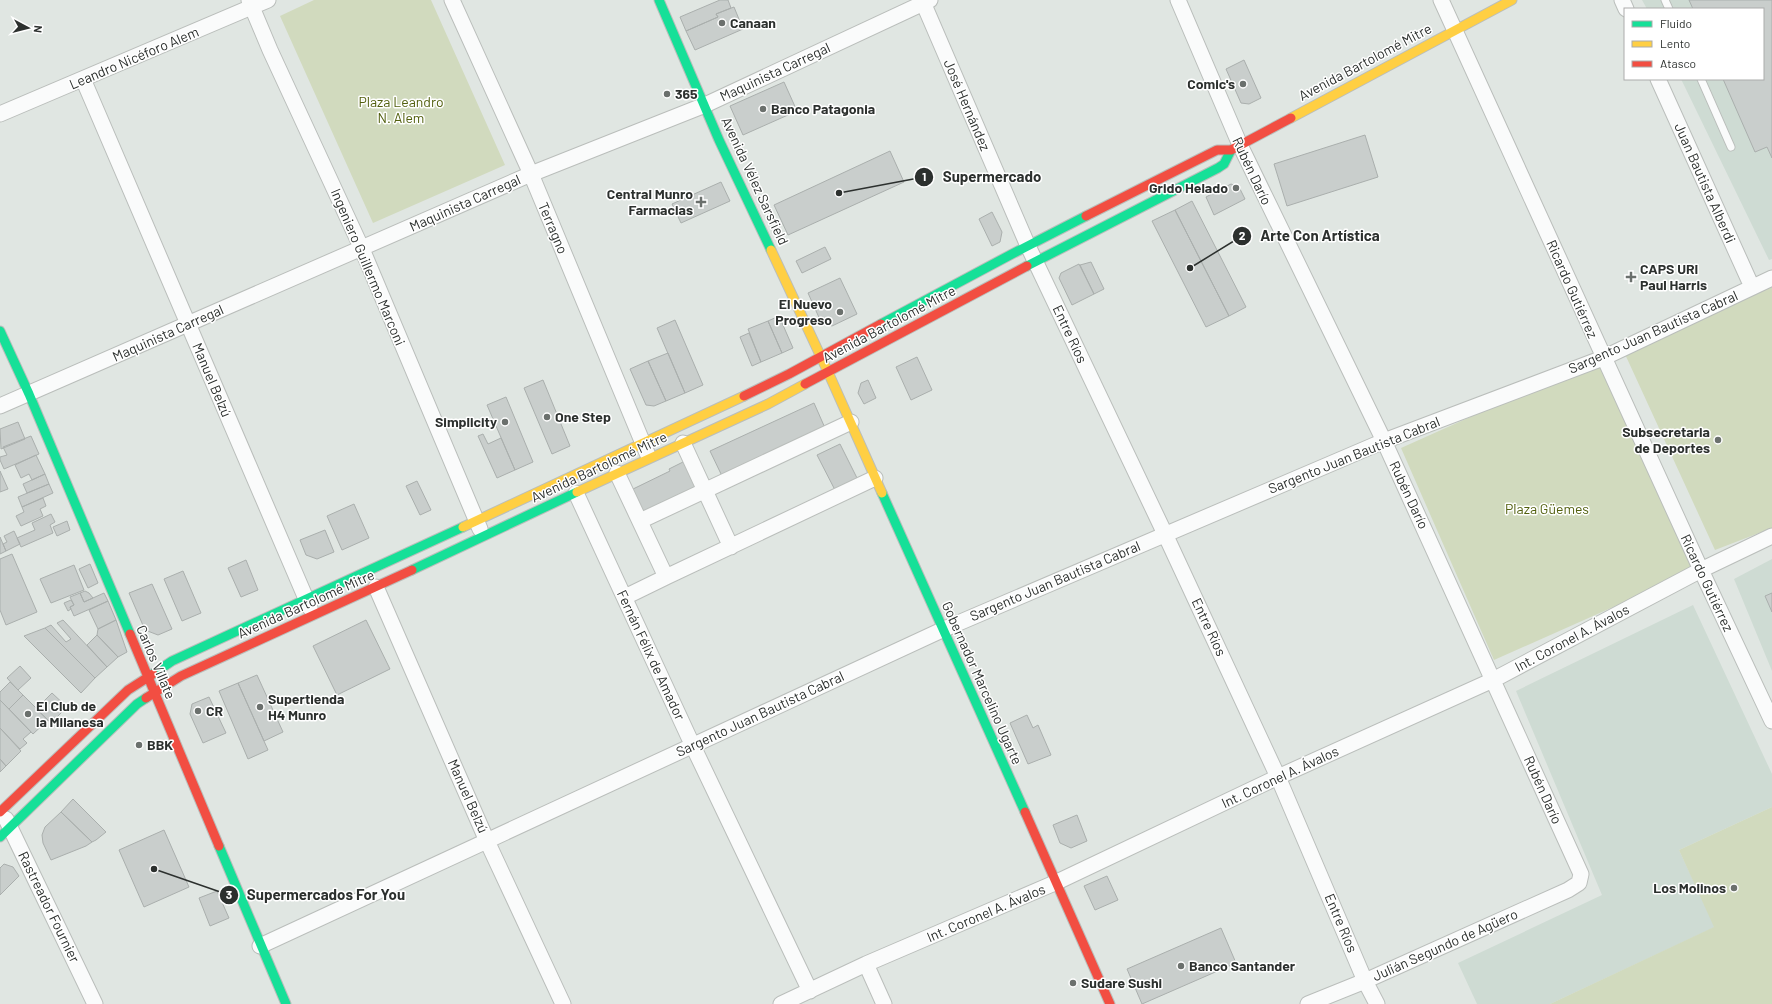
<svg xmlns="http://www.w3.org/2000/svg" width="1772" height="1004" viewBox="0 0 1772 1004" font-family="Barlow,sans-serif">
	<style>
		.built { fill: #cedbd3 }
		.green { fill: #d1dabe }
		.building { fill: #c9cecc; stroke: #aaafad }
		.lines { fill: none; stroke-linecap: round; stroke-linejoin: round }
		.lane-casing { stroke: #babebb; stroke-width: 9 }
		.street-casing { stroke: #babebb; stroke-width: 17 }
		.fast-casing { stroke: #babebb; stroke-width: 11 }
		.slow-casing { stroke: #babebb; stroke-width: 11 }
		.jam-casing { stroke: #babebb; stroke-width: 11 }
		.lane { stroke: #fafbfb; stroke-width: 7 }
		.street { stroke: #fafbfb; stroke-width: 15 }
		.fast { stroke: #16e098; stroke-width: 9 }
		.slow { stroke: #ffcf43; stroke-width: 9 }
		.jam { stroke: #f24e42; stroke-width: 9 }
		.poi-dot { fill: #6b706d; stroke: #fff; stroke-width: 1.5 }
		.labels { text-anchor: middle; stroke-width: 3; stroke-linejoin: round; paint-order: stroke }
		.poi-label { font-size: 14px; font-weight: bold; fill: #2c302e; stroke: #fff; text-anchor: start }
		.street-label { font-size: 14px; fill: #2c302e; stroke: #fff }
		.park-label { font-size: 14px; fill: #515f0d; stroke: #fff }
		.leader { fill: none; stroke: #2c302e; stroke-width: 1.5 }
		.callout-dot { fill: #2c302e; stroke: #fff; stroke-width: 1.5 }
		.mark-label { font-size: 12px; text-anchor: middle; font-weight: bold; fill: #fff }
		.callout-label { font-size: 15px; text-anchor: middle; font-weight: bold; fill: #2c302e; stroke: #fff; stroke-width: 3; stroke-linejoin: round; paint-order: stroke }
	</style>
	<rect width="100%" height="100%" fill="#e0e6e2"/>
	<path class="built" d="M1642,0h130v259l-3,1 -88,-181h82v-70h-116z
		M1772,559v112l-38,-92z
		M1693,605l79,169v33l-93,43 36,77 -165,77h-73l-19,-41 144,-68 -86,-204z"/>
	<path class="green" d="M314,0h117l74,165 -132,58 -93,-207z
		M1772,285v243l-57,22 -91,-198z
		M1600,359l94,212 -200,89 -93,-212z
		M1772,807v197h-222l164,-77 -35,-77z"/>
	<path class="building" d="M720,0h8l3,8 -15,6 2,3 -32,14 -6,-14z
		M1689,0h83v158l-5,-11 -12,5 -32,-73h40v-70h-70z
		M734,7l9,22 -48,21 -9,-19 32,-14 -2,-3z
		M1244,60l17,38 -12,6 -8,-1 -15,-34z
		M784,82l13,29 -54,24 -13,-29z
		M1365,135l13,42 -91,29 -13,-42z
		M890,151l14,31 -116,53 -14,-30z
		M721,182l9,19 -49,22 -9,-19z
		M1231,184l8,3 6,12 -31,16 -8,-18z
		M1192,201l54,106 -17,9 -54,-106z
		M1175,210l54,106 -23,11 -54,-106z
		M992,212l10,20 -2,10 -8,4 -13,-27z
		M825,247l6,12 -29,14 -6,-12z
		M1091,262l13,27 -10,5 -14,-29z
		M1079,264l15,30 -22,11 -13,-27 2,-5z
		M840,278l17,36 -25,12 -11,-4 -13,-29z
		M779,316l14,32 -11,5 -14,-32z
		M675,320l28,65 -18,8 -28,-65z
		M768,321l14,32 -21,9 -13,-33z
		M749,333l12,29 -9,4 -12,-29z
		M668,353l17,40 -19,8 -18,-40z
		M917,357l15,33 -21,10 -15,-33z
		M648,361l18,40 -12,5 -8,-1 -16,-36z
		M543,380l27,66 -18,8 -28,-66z
		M868,380l8,18 -12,6 -6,-11 3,-10z
		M506,397l27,65 -18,8 -28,-65z
		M814,403l11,25 -103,48 -12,-25z
		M18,422l7,17 -24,10 -1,-20z
		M483,434l5,10 13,-6 14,32 -18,8 -19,-42z
		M31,436l8,18 -35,15 -4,-9v-3l7,-2 -4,-8z
		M840,444l19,38 -23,10 -19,-37z
		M36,455l9,19 -13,6 -3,-6 -8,4 -6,-13z
		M685,461l13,27 -56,27 -11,-25 39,-19 -1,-2z
		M0,471l8,18 -8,3z
		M45,474l4,10 -22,9 -4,-9z
		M417,481l14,29 -11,5 -14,-29z
		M49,484l4,9 -31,14 -4,-10z
		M43,498l3,8 -6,3 3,7 -22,10 -5,-10 8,-4 -2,-5z
		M354,504l15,34 -27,12 -15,-34z
		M51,514l4,8 -5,3 3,8 -32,14 -4,-9 18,-8 -3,-7z
		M67,521l3,9 -13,6 -4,-9z
		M325,530l9,22 -17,7 -11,-4 -6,-15z
		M14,531l6,13 -14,7 -3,-7 4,-2 -3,-6z
		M0,537l6,14 -6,3z
		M12,554l25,58 -31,13 -6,-15v-51z
		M246,560l12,30 -17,7 -13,-29z
		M90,564l8,19 -10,5 -9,-19z
		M74,565l10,25 -33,13 -11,-24z
		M183,571l18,42 -19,8 -18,-42z
		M152,584l20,45 -14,6 -13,-5 -16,-37z
		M85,591l4,2 4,5 -9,4 -4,-9z
		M80,593l4,9 20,-9 4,8 -34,15 -4,-9 4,-2 -4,-8z
		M1772,593v19l-7,-16z
		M71,600l3,5 -4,2 1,2 -3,2 -4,-8z
		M108,601l8,19 -18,9 -9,-19z
		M63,620l44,47 -12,11 -50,-50 6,-3 15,17 5,-3 -14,-16z
		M116,620l11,32 -9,5 -21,-22 1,-6z
		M366,620l24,49 -53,26 -24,-49z
		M45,628l50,50 -14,15 -57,-57z
		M97,635l21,22 -11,10 -20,-22z
		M20,666l11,12 -13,12 -11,-12z
		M257,675l26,57 -19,9 -26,-58z
		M10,682l13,13 -14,14 -9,-9v-8z
		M238,683l30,67 -20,9 -29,-68z
		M52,693l15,14 -16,16 -15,-14z
		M23,695l25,25 -15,14 -24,-25z
		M209,697l17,36 -23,10 -13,-29 2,-10z
		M0,700l31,32 -8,7 4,4 -7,6 -20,-21z
		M1027,715l6,13 5,-3 13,30 -23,9 -18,-41z
		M0,728l21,23 -15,15 -6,-7z
		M0,759l6,7 -6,6z
		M73,799l33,33 -10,8 -4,2 -31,-30z
		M61,812l31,30 -6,4 -35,14 -8,-17 -1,-8 3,-8z
		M1077,815l10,26 -16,7 -11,-5 -7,-18z
		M164,830l25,57 -45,20 -25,-57z
		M4,864l9,3 6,9 -19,19v-27z
		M1107,876l11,24 -23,10 -11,-24z
		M217,891l12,27 -19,8 -11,-28z
		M1221,928l15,35 -94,41 -15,-35z"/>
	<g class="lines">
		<defs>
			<path id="lane" d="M1665,0l4,9
				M1701,79l30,68"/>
			<path id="street" d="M249,0l21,50 92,199 118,280
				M452,0l79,174 116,279
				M922,0l106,246 137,288 113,243 87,204 12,23
				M1178,0l62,145 144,296 197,433 -2,9 -11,7 -203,91 -57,23
				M1441,0l260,570 71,151
				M1622,0l4,9
				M83,79l227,529
				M1658,79l94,208
				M0,114l268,-114
				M0,406l531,-232 174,-69 225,-105
				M683,443l48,104
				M617,473l49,104 209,-99
				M576,493l116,251 118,247
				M640,521l211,-99
				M376,587l111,254 76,163
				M625,597l41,-20
				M6,819l89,185
				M260,946l682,-316 442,-189 219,-83 169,-80
				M866,964l18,40
				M781,1004l85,-40 191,-82 221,-105 215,-97 208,-110 71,-34"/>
			<path id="fast" d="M659,0l60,140 52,110
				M1027,266l191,-98 6,-4 7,-14
				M881,324l131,-70 74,-38
				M0,331l29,63 101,240
				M882,493l143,319
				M412,570l165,-78
				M153,674l19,-13 291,-134
				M0,837l137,-133 9,-6
				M219,846l67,158"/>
			<path id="slow" d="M1291,118l221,-118
				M771,250l57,122 54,121
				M577,492l191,-88 37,-20
				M463,527l281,-131"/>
			<path id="jam" d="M1086,216l131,-66h14l60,-32
				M805,384l222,-118
				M744,396l45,-22 92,-50
				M130,634l89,212
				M146,698l35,-22 231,-106
				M0,812l128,-122 25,-16
				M1025,812l85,192"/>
		</defs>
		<use href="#lane" class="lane-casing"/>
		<use href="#street" class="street-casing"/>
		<use href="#fast" class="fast-casing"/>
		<use href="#slow" class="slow-casing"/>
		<use href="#jam" class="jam-casing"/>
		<use href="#lane" class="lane"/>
		<use href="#street" class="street"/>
		<use href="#fast" class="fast"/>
		<use href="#slow" class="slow"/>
		<use href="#jam" class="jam"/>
	</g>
	<g class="poi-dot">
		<circle cx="722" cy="23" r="4"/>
		<circle cx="1243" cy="84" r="4"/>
		<circle cx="667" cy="94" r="4"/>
		<circle cx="763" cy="109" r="4"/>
		<circle cx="1236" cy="188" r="4"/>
		<path d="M699 196h4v4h4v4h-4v4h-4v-4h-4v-4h4z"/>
		<path d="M1629 271h4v4h4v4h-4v4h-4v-4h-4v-4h4z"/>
		<circle cx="840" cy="312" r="4"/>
		<circle cx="547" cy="417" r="4"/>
		<circle cx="505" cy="422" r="4"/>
		<circle cx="1718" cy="440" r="4"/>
		<circle cx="260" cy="707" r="4"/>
		<circle cx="198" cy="711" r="4"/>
		<circle cx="28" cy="714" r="4"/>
		<circle cx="139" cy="745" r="4"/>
		<circle cx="1734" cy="888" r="4"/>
		<circle cx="1181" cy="966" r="4"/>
		<circle cx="1073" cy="983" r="4"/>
	</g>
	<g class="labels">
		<g class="poi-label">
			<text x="730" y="28">Canaan</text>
			<text x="1235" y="89" text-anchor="end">Comic's</text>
			<text x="675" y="99">365</text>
			<text x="771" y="114">Banco Patagonia</text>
			<text x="1228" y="193" text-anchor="end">Grido Helado</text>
			<text x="693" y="199" text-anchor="end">Central Munro<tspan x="693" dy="16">Farmacias</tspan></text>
			<text x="1640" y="274">CAPS URI<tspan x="1640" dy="16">Paul Harris</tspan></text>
			<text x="832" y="309" text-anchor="end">El Nuevo<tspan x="832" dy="16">Progreso</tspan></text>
			<text x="555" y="422">One Step</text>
			<text x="497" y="427" text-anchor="end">Simplicity</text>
			<text x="1710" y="437" text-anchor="end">Subsecretaria<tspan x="1710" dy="16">de Deportes</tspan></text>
			<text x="268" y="704">Supertienda<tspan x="268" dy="16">H4 Munro</tspan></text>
			<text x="36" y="711">El Club de<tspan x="36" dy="16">la Milanesa</tspan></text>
			<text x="206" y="716">CR</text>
			<text x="147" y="750">BBK</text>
			<text x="1726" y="893" text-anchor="end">Los Molinos</text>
			<text x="1189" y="971">Banco Santander</text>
			<text x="1081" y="988">Sudare Sushi</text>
		</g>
		<g class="street-label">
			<text transform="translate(134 58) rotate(-23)" y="5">Leandro Nicéforo Alem</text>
			<text transform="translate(1365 62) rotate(-28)" y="5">Avenida Bartolomé Mitre</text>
			<text transform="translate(775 72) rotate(-25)" y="5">Maquinista Carregal</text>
			<text transform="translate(967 105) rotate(67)" y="5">José Hernández</text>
			<text transform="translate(1252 171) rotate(65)" y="5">Rubén Darío</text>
			<text transform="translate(755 181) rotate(65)" y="5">Avenida Vélez Sarsfield</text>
			<text transform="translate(1705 183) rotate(66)" y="5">Juan Bautista Alberdi</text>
			<text transform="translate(465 203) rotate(-24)" y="5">Maquinista Carregal</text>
			<text transform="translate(553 228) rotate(67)" y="5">Terragno</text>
			<text transform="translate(368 267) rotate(67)" y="5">Ingeniero Guillermo Marconi</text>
			<text transform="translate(1572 289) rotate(66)" y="5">Ricardo Gutiérrez</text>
			<text transform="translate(889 324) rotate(-28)" y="5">Avenida Bartolomé Mitre</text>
			<text transform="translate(1653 332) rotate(-24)" y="5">Sargento Juan Bautista Cabral</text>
			<text transform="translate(168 333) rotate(-24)" y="5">Maquinista Carregal</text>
			<text transform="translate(1070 334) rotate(65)" y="5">Entre Ríos</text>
			<text transform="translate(212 380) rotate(67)" y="5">Manuel Belzú</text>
			<text transform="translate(1354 455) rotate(-22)" y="5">Sargento Juan Bautista Cabral</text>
			<text transform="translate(599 467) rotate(-25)" y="5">Avenida Bartolomé Mitre</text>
			<text transform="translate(1409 495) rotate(65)" y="5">Rubén Darío</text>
			<text transform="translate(1055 581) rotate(-23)" y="5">Sargento Juan Bautista Cabral</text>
			<text transform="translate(1707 583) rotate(65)" y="5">Ricardo Gutiérrez</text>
			<text transform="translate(306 604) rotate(-24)" y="5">Avenida Bartolomé Mitre</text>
			<text transform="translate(1209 627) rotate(65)" y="5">Entre Ríos</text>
			<text transform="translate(1572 638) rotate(-28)" y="5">Int. Coronel A. Ávalos</text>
			<text transform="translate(651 655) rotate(65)" y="5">Fernán Félix de Amador</text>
			<text transform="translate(156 662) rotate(67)" y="5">Carlos Villate</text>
			<text transform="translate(982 683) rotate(66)" y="5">Gobernador Marcelino Ugarte</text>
			<text transform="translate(760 714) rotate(-25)" y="5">Sargento Juan Bautista Cabral</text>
			<text transform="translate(1280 777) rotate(-25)" y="5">Int. Coronel A. Ávalos</text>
			<text transform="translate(1543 790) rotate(66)" y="5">Rubén Darío</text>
			<text transform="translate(468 796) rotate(66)" y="5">Manuel Belzú</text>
			<text transform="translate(49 907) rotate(64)" y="5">Rastreador Fournier</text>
			<text transform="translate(986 913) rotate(-23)" y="5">Int. Coronel A. Ávalos</text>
			<text transform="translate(1341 923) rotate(67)" y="5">Entre Ríos</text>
			<text transform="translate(1445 945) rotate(-24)" y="5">Julián Segundo de Agüero</text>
		</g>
		<g class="park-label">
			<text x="401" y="107">Plaza Leandro<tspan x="401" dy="16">N. Alem</tspan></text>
			<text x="1547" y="514">Plaza Güemes</text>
		</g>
	</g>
	<path class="leader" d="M839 193L924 177M1190 268L1242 236M154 869L229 895"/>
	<g class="callout-dot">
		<circle cx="839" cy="193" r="4"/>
		<circle cx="1190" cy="268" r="4"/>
		<circle cx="154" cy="869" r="4"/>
		<circle cx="924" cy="177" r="10"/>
		<circle cx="1242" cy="236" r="10"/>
		<circle cx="229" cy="895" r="10"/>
	</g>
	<g class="mark-label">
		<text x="924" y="181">1</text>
		<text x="1242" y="240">2</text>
		<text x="229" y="899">3</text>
	</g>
	<g class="callout-label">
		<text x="992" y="182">Supermercado</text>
		<text x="1320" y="241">Arte Con Artística</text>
		<text x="326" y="900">Supermercados For You</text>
	</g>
	<rect x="1624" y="8" width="140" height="72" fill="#ffffff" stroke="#abacab"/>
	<rect x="1632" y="21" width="20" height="6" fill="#16e098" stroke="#abacab"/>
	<text x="1660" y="28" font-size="12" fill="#2c302e">Fluido</text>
	<rect x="1632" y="41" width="20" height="6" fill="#ffcf43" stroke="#abacab"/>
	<text x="1660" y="48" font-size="12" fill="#2c302e">Lento</text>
	<rect x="1632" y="61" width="20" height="6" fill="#f24e42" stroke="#abacab"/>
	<text x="1660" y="68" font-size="12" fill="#2c302e">Atasco</text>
	<g transform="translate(28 28) rotate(97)" stroke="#ffffff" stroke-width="3" paint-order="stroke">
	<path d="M0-3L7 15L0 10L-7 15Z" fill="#2c302e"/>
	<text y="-6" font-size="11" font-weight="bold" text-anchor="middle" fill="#2c302e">N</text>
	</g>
</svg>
